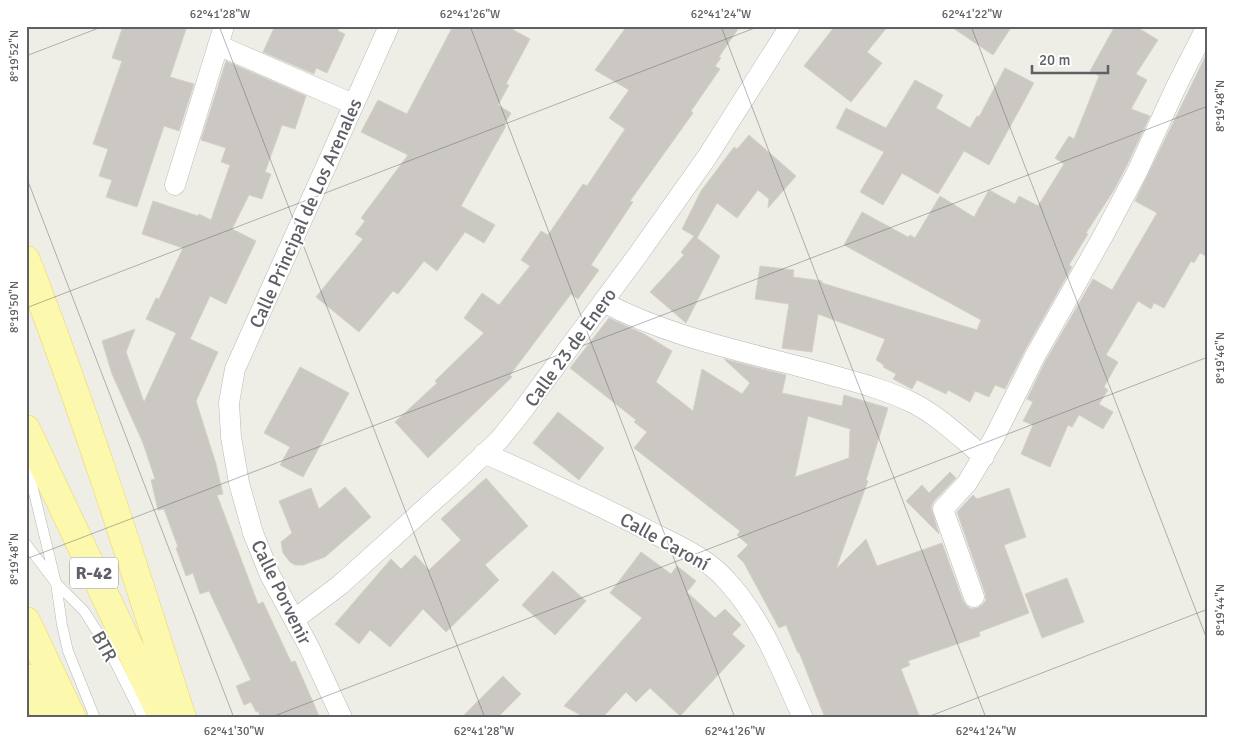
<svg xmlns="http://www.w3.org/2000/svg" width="1234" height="744" viewBox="0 0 1234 744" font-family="Signika,sans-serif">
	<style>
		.building { fill: #cbc8c3; stroke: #d4d1c4; fill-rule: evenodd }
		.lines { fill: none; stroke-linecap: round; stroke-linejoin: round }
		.service-casing { stroke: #b6b8bc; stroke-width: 11 }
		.minor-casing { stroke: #b6b8bc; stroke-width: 21 }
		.primary-casing { stroke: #edd561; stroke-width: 29 }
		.service { stroke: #fff; stroke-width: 10 }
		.minor { stroke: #fff; stroke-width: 20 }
		.primary { stroke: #fcf8ae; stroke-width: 28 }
		.ticks { fill: none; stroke: #5e6066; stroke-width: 1; stroke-opacity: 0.45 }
		.labels { text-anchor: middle; stroke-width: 4; stroke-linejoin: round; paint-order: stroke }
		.shield { fill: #fff; stroke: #8e9094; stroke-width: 1 }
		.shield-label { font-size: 18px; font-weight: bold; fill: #5e6066 }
		.street-label { font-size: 19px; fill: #5e6066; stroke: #fff }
		.neatline { fill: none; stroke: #5e6066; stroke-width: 2 }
		.ticks-label { font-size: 12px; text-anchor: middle; fill: #5e6066 }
	</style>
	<rect width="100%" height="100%" fill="#efeee6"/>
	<path class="building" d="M123,26h64l-17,51 24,7 -15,47 -15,-5 -27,81 -31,-10 6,-17 -13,-4 9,-27 -15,-5 29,-83 -10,-3z
		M275,26h65l-2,5 7,3 -18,39 -11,-5 -2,6 -51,-22z
		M453,26h53l24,13 -24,45 3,1 -11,20 13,8 -7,12 2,1 -45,80 34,19 -11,18 -19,-11 -28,39 -13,-10 -26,33 -5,-3 -34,41 -43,-35 47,-58 -8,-5 10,-13 -4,-3 47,-63 -47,-23 17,-32 29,14z
		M627,26h113l-21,31 2,1 -6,8 5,3 -29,42 2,2 -63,88 3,1 -42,63 8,5 -21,29 -7,-5 -61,81 2,2 -84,81 -33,-36 42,-39 -2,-2 49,-48 -20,-15 18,-25 17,12 31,-39 -9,-6 20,-29 7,4 35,-51 4,2 38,-57 -16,-11 20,-28 -34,-20z
		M835,26h53l-21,26 15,11 -31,39 -47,-36z
		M950,26h62l-19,29z
		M1115,26h20l23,14 -22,34 11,6 -16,29 19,7 -24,51 -12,23 -28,43 2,1 -19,31 3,2 -47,83 -20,39 -10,-4 -6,12 -14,-6 -5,11 -22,-12 -2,4 -29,-14 -5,9 -19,-10 3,-5 -13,-7 1,-2 -8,-5 9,-21 -67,-25 -6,38 -30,-4 7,-44 -34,-5 5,-33 34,4 -1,7 29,4v2l155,47 4,-10 -137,-75 18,-33 46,25 2,-2 5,3 25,-42 34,21 15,-27 26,14 4,-8 19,10 26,-42 -9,-6 14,-22 5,3 25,-63 -9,-5z
		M1208,51v206l-8,-4 -6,10 -3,-2 -27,47 -10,-5 -3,6 -13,-8 -32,54 12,7 -14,25 4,3 -9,14 14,8 -10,17 -24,-14 -7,12 -4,-2 -18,42 -29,-13 12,-29 -10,-4 10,-19 -6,-3 18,-37 48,-83 19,11 45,-77 -22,-12z
		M226,61l80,35 -11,33 -13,-4 -17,47 6,2 -9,25 -13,-4 -17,34 24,12 -30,63 -16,-8 -20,43 28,13 -22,49 20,63 7,30 -6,1 41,109 5,-2 28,60 4,-1 25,57h-59l-3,-7 -2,1 -5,-10 -7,3 -8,-19 15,-6 -42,-89 -9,3 -7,-21 -7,3 -10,-28 2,-1 -14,-38 -6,1 -7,-30 4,-1 -12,-36 -31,-69 -10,-33 33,-12 -9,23 18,50 32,-69 -30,-14 10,-21 3,1 24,-51 -41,-14 11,-33 45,15 1,-2 12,6 19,-55 -9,-3 5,-14 -25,-8z
		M1005,68l29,15 -45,82 -25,-14 -26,43 -36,-21 -19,32 -23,-13 24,-40 -48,-24 10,-20 40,20 29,-48 28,15 -7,13 34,20 7,-12 2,1z
		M749,135l47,41 -28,32 1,-9 -11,-9 -21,28 -20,-15 -20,35 23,18 -34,67 -36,-31 34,-37 -3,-3 13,-16 -12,-7 19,-38 33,-44 3,2z
		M609,318l35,16 28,17 -16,31 37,29 9,-42 40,25 8,-11 -26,-24 62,16 -4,18 60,13 2,-11 44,13 -22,72 2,1 -32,88 30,-30 11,27 65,-23 21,58 4,5 4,3 7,-1 5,-4 3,-4 -1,-7 -28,-81 16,-17 4,4 32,-11 17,49 -22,8 25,68 -50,19 1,4 -72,25 2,4 -9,4 19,49h-95l-26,-66 -1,1 -12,-28 -7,3 -35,-65 -7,-7 11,-11 -11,-10 3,-4 -106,-83 13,-16 -13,-10 2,-2 -66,-52zM808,416l42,13 -1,29 -54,19z
		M300,367l49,26 -46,84 -23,-12 10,-18 -26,-14z
		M558,412l46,36 -25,32 -46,-37z
		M950,472l6,6 -22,23 -3,6 8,27 -33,-33 16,-16 7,8z
		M486,478l42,48 -43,39 14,15 -53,52 -23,-23 -33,38 -20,-17 -11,14 -24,-20 56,-65 10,10 14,-14 14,15 32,-30 -20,-21z
		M345,487l26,30 -46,40 -22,8h-8l-5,-3 -7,-9 -2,-11 11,-9 -13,-32 32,-13 8,21z
		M641,552l30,22 6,-8 19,15 -9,11 28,26 10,-9 16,16 -9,9 13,12 -65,70 -30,-28 -14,14 -10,-10 -24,26h-16l-22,-12 78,-88 -32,-25z
		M553,571l33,30 -31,34 -33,-30z
		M1067,578l17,44 -42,16 -17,-44z
		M503,676l18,18 -24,24h-36z"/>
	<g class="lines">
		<defs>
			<path id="service" d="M26,460l30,123 6,42 6,26 27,67
				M26,544l30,39 28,28 25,39 34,68"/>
			<path id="minor" d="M218,45l135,59
				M175,185l49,-159
				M603,302c68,36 144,50 217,70 31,9 62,16 91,30 27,13 50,36 73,55
				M484,453c56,25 111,50 165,78 28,14 59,27 79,51 36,40 53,88 75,136
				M974,597l-31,-88 24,-26 27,-45 41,-82 68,-120 34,-64 39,-85 31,-61
				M295,619l45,-34 121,-109 38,-36 21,-26 117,-158 70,-99 83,-131
				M342,718l-33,-71 -39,-72 -17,-42 -14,-50 -8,-46 -2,-34 6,-34 154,-343"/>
			<path id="primary" d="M26,260c58,150 107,304 156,458
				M26,429l137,289
				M26,621l46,97
				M26,678l22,40"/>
		</defs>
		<use href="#service" class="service-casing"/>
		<use href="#minor" class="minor-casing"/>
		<use href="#primary" class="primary-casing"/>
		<use href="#service" class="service"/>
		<use href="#minor" class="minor"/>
		<use href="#primary" class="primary"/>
	</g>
	<path class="ticks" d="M219,26l266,692M470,26l265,692M721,26l265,692M971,26l237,616M26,56l78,-30M26,176l208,542M26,308l734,-282M26,559l1182,-453M269,718l939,-361M925,718l283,-109"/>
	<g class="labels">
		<rect class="shield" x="70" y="557.5" width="48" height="31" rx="4"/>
		<g class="shield-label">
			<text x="94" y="579">R-42</text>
		</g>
		<g class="street-label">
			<text transform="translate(305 213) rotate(-66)" y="7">Calle Principal de Los Arenales</text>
			<text transform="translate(570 347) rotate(-54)" y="7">Calle 23 de Enero</text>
			<text transform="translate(665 541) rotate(29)" y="7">Calle Caroní</text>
			<text transform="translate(282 592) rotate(64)" y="7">Calle Porvenir</text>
			<text transform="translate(105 646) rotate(61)" y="7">BTR</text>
		</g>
	</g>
	<rect width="1234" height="744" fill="none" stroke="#ffffff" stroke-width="55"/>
	<path d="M1032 65v8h76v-8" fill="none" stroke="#5e6066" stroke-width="2.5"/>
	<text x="1039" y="65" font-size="15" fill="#5e6066" stroke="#ffffff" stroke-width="4" paint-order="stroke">20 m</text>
	<rect x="28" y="28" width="1178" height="688" class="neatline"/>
	<g class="ticks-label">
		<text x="220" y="18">62°41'28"W</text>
		<text x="470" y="18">62°41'26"W</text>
		<text x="721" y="18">62°41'24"W</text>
		<text x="972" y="18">62°41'22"W</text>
		<text transform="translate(14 56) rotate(-90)" y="4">8°19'52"N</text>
		<text transform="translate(1220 106) rotate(-90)" y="4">8°19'48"N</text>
		<text transform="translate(14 307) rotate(-90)" y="4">8°19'50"N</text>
		<text transform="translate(1220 358) rotate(-90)" y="4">8°19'46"N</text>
		<text transform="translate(14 559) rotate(-90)" y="4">8°19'48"N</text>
		<text transform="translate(1220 610) rotate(-90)" y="4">8°19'44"N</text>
		<text x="234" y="735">62°41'30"W</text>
		<text x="484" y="735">62°41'28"W</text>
		<text x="735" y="735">62°41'26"W</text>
		<text x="986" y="735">62°41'24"W</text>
	</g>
</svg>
